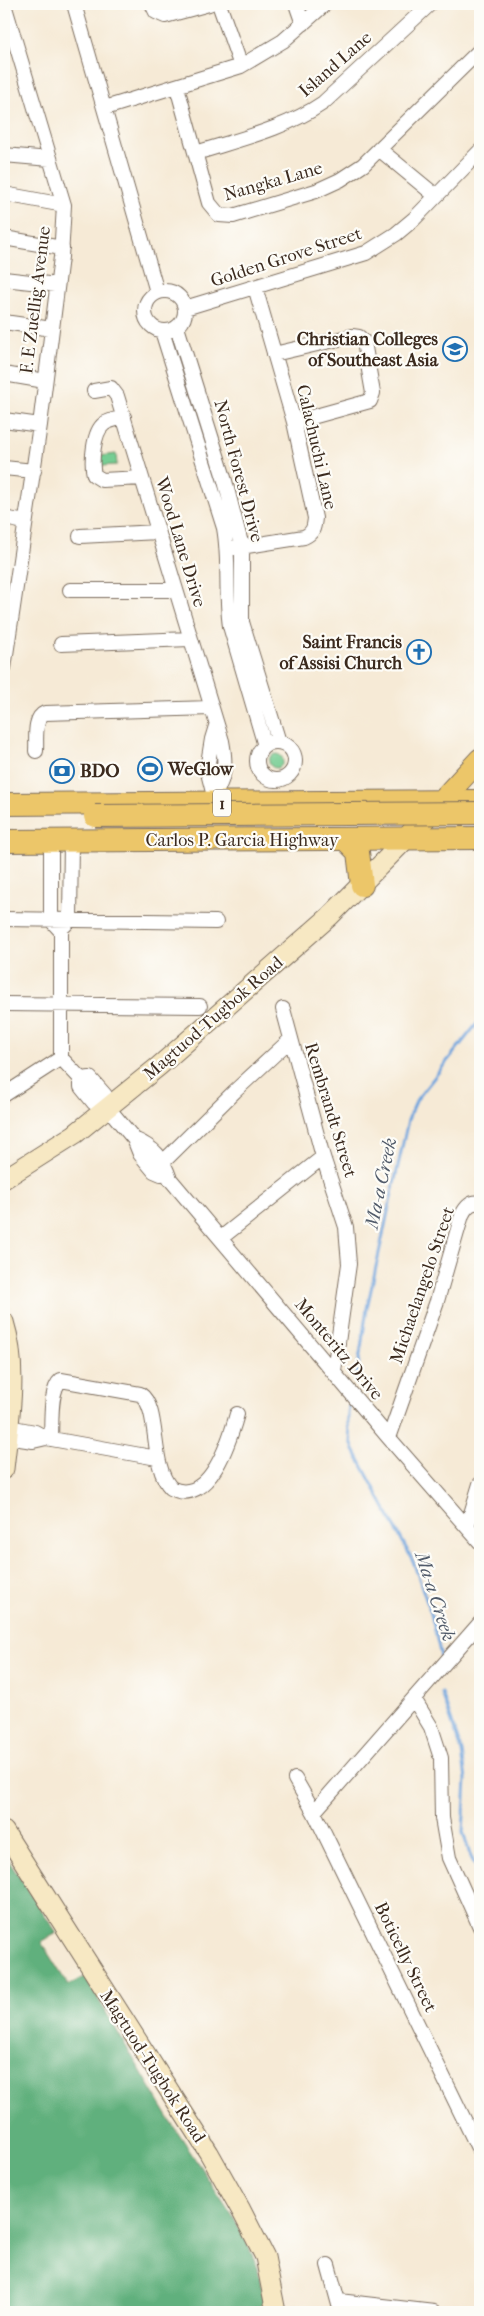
<svg xmlns="http://www.w3.org/2000/svg" width="484" height="2316" viewBox="0 0 484 2316" font-family="'IM FELL French Canon',serif">
	<style>
		.green { fill: #76cd93; stroke: #587c58 }
		.forest { fill: #60b07d; stroke: #4e6d4e }
		.lines { fill: none; stroke-linecap: round; stroke-linejoin: round }
		.stream { stroke: #71a5dd; stroke-width: 3 }
		.minor-casing { stroke: #7c6d5e; stroke-width: 16 }
		.secondary-casing { stroke: #7c6d5e; stroke-width: 21 }
		.primary-casing { stroke: #7c6d5e; stroke-width: 23 }
		.trunk-casing { stroke: #7c6d5e; stroke-width: 24 }
		.minor { stroke: #fff; stroke-width: 14 }
		.secondary { stroke: #f7e8c3; stroke-width: 19 }
		.primary { stroke: #ecc669; stroke-width: 21 }
		.trunk { stroke: #ecc669; stroke-width: 22 }
		.trunk-bridge-casing { stroke: #7c6d5e; stroke-width: 24; stroke-linecap: butt }
		.trunk-bridge { stroke: #ecc669; stroke-width: 22 }
		.labels { text-anchor: middle; stroke-width: 4.5; stroke-linejoin: round; paint-order: stroke }
		.shield { fill: #fdfcf7; stroke: #75695f; stroke-width: 1 }
		.shield-label { font-size: 16px; font-weight: bold; fill: #3b2a1e }
		.street-label { font-size: 18px; fill: #3b2a1e; stroke: #fdfcf7 }
		.poi-label { font-size: 18px; font-weight: bold; fill: #3b2a1e; stroke: #fdfcf7; text-anchor: end }
		.water-label { font-size: 19px; font-style: italic; fill: #515b6a; stroke: #fdfcf7 }
	</style>
	<rect width="100%" height="100%" fill="#fdfcf7"/>
	<filter id="ink" filterUnits="userSpaceOnUse"><feTurbulence type="fractalNoise" baseFrequency=".02" numOctaves="2"/><feDisplacementMap in="SourceGraphic" scale="10" xChannelSelector="R" yChannelSelector="G"/><feConvolveMatrix kernelMatrix="1 2 1 2 8 2 1 2 1" color-interpolation-filters="sRGB"/></filter>
	<filter id="wash" filterUnits="userSpaceOnUse"><feTurbulence type="fractalNoise" baseFrequency=".0096" numOctaves="4" result="noise"/><feDisplacementMap in="SourceGraphic" scale="20" xChannelSelector="R" yChannelSelector="G"/><feGaussianBlur stdDeviation="1.12" result="paint"/><feColorMatrix in="noise" values="0 0 0 0 0 0 0 0 0 0 0 0 0 0 0 0 0 1.4 0 .05"/><feComposite in="paint" operator="in"/></filter>
	<g filter="url(#wash)">
		<rect width="100%" height="100%" fill="#f6ead6"/>
		<path class="green" d="M116,454l1,11 -17,1 -1,-10z
			M269 761a7 7 0 1 1 14 0a7 7 0 1 1-14 0Z"/>
		<path class="forest" d="M4,1854l53,79 -16,9 27,43 17,-8 89,150 58,88 15,28 11,25 6,35 -13,9h-247z"/>
		<g class="lines">
			<path class="stream" d="M357,1374l10,-66 41,-188 9,-21 63,-79
				M349,1406c-3,16 0,29 5,44l59,111 18,53 10,43
				M442,1693l20,59 4,27 -3,53 7,23 10,20"/>
		</g>
	</g>
	<g filter="url(#ink)">
		<g class="lines">
			<defs>
				<path id="minor" d="M4,4l60,201 -3,52 -21,168 -36,243
					M74,4l83,288
					M152,4l4,8 9,4 44,-12
					M219,4l22,62
					M296,4l7,20
					M177,87l32,116 10,12 14,1 83,-25 24,-11 23,-15 117,-115
					M105,108l136,-42 42,-25 42,-37
					M379,149l57,47
					M196,153c44,-14 89,-24 127,-50l107,-99
					M4,155l46,4
					M4,194l60,11
					M4,238l58,10
					M4,279l53,6
					M145 311a20 20 0 1 1 40 0a20 20 0 1 1-40 0Z
					M185,308l181,-55 30,-19 18,-15 66,-68
					M4,322l48,7
					M177,327l48,154 17,66v75l37,120
					M162,331l62,197c6,33 1,65 6,98l35,120
					M274,354l78,-18 7,1 5,5 9,51 -3,8 -76,21
					M4,374l41,7
					M94,391l17,-3 6,8 105,345c4,21 4,34 -7,53
					M124,417c-6,2 -15,3 -20,7 -11,8 -13,39 -10,51l8,5 40,-2
					M4,420l36,5
					M4,468l30,3
					M4,518l21,4
					M80,536l78,-4
					M234,548l70,-11c9,-4 10,-9 11,-19l-21,-96 -39,-135
					M70,590h106
					M61,644l129,-5
					M257 761a19 19 0 1 1 38 0a19 19 0 1 1-38 0Z
					M36,751c1,-12 -3,-33 9,-38l166,-5
					M215,800l-8,-31 5,-30 4,-13
					M51,841v79l10,11v127l20,21v8l13,16 9,-1
					M4,919l212,3
					M64,926l6,-6 1,-79
					M4,1004l196,2
					M283,1009l40,148 23,70 3,37 -15,107
					M81,1079l9,-1 15,17 -2,7 31,37 6,15 14,17 7,3
					M4,1095l57,-37
					M134,1139c21,9 28,18 36,40l219,259 91,104
					M154,1171l81,-80 55,-51
					M221,1238l102,-81
					M8,1427l27,5 11,6 111,20
					M7,1437l26,4 13,-3
					M389,1438l48,-137 25,-86c4,-8 9,-14 18,-12
					M51,1439c1,-15 -2,-49 10,-59l79,14c21,14 9,71 31,94 38,20 59,-49 66,-74
					M467,1527l13,-43
					M414,1699l17,28 10,31 1,60 7,40 31,69
					M295,1779l19,33 166,340
					M314,1812l166,-189
					M328,2265l13,47
					M339,2301l95,11"/>
				<path id="secondary" d="M4,1179l71,-45 84,-68 171,-150 76,-77
					M4,1322c15,48 5,99 0,147
					M4,1831l205,322 32,57 24,47 11,55"/>
				<path id="primary" d="M406,839l74,-80"/>
				<path id="trunk" d="M4,804l476,-3
					M345,839l13,13 4,33
					M4,841l476,-3"/>
			</defs>
			<use href="#minor" class="minor-casing"/>
			<use href="#secondary" class="secondary-casing"/>
			<use href="#primary" class="primary-casing"/>
			<use href="#trunk" class="trunk-casing"/>
			<use href="#minor" class="minor"/>
			<use href="#secondary" class="secondary"/>
			<use href="#primary" class="primary"/>
			<use href="#trunk" class="trunk"/>
			<defs>
				<path id="trunk-bridge" d="M95,816l385,-3"/>
			</defs>
			<use href="#trunk-bridge" class="trunk-bridge-casing"/>
			<use href="#trunk-bridge" class="trunk-bridge"/>
		</g>
	</g>
	<defs>
		<symbol id="university-ring" viewBox="-11 -11 22 22"><circle r="9.5" fill="#fdfcf7" stroke="#1f6fb2" stroke-width="1.5"/><path d="M0-5L7-2L0 1L-7-2ZM-4 1L0 2.5L4 1V4Q0 6-4 4Z" fill="#1f6fb2"/></symbol>
		<symbol id="church-ring" viewBox="-11 -11 22 22"><circle r="9.5" fill="#fdfcf7" stroke="#1f6fb2" stroke-width="1.5"/><path d="M-1.2-6h2.4v3.5h3.3v2.4h-3.3V6h-2.4V-.1h-3.3v-2.4h3.3Z" fill="#1f6fb2"/></symbol>
		<symbol id="stadium-ring" viewBox="-11 -11 22 22"><circle r="9.5" fill="#fdfcf7" stroke="#1f6fb2" stroke-width="1.5"/><path d="M0-5a6.5 5 0 1 0 0 10a6.5 5 0 1 0 0-10ZM-3.5-1.8h7v3.6h-7Z" fill="#1f6fb2"/></symbol>
		<symbol id="bank-ring" viewBox="-11 -11 22 22"><circle r="9.5" fill="#fdfcf7" stroke="#1f6fb2" stroke-width="1.5"/><path d="M-6-4H6V4H-6ZM0-2.3a2.3 2.3 0 1 0 0 4.6a2.3 2.3 0 1 0 0-4.6Z" fill="#1f6fb2"/></symbol>
	</defs>
	<g fill-rule="evenodd">
		<use href="#university-ring" x="441" y="335" width="28" height="28"/>
		<use href="#church-ring" x="405" y="638" width="28" height="28"/>
		<use href="#stadium-ring" x="136" y="755" width="28" height="28"/>
		<use href="#bank-ring" x="48" y="757" width="28" height="28"/>
	</g>
	<g class="labels">
		<rect class="shield" x="213" y="789.5" width="18" height="27" rx="4"/>
		<g class="shield-label">
			<text x="222" y="809">1</text>
		</g>
		<g class="street-label">
			<text transform="translate(335 64) rotate(-41)" y="6">Island Lane</text>
			<text transform="translate(273 181) rotate(-16)" y="6">Nangka Lane</text>
			<text transform="translate(286 257) rotate(-18)" y="6">Golden Grove Street</text>
			<text transform="translate(35 300) rotate(-83)" y="6">F. E Zuellig Avenue</text>
			<text transform="translate(317 447) rotate(77)" y="6">Calachuchi Lane</text>
			<text transform="translate(239 471) rotate(75)" y="6">North Forest Drive</text>
			<text transform="translate(181 542) rotate(73)" y="6">Wood Lane Drive</text>
			<text x="242" y="846">Carlos P. Garcia Highway</text>
			<text transform="translate(213 1018) rotate(-41)" y="6">Magtuod-Tugbok Road</text>
			<text transform="translate(331 1110) rotate(73)" y="6">Rembrandt Street</text>
			<text transform="translate(422 1285) rotate(-71)" y="6">Michaelangelo Street</text>
			<text transform="translate(339 1349) rotate(50)" y="6">Monteritz Drive</text>
			<text transform="translate(406 1957) rotate(64)" y="6">Boticelly Street</text>
			<text transform="translate(153 2066) rotate(57)" y="6">Magtuod-Tugbok Road</text>
		</g>
		<g class="poi-label">
			<text x="438" y="345">Christian Colleges<tspan x="438" dy="21">of Southeast Asia</tspan></text>
			<text x="402" y="648">Saint Francis<tspan x="402" dy="21">of Assisi Church</tspan></text>
			<text x="168" y="775" text-anchor="start">WeGlow</text>
			<text x="80" y="777" text-anchor="start">BDO</text>
		</g>
		<g class="water-label">
			<text transform="translate(380 1183) rotate(-78)" y="7">Ma-a Creek</text>
			<text transform="translate(436 1596) rotate(72)" y="7">Ma-a Creek</text>
		</g>
	</g>
	<rect width="484" height="2316" fill="none" stroke="#fdfcf7" stroke-width="20"/>
</svg>
